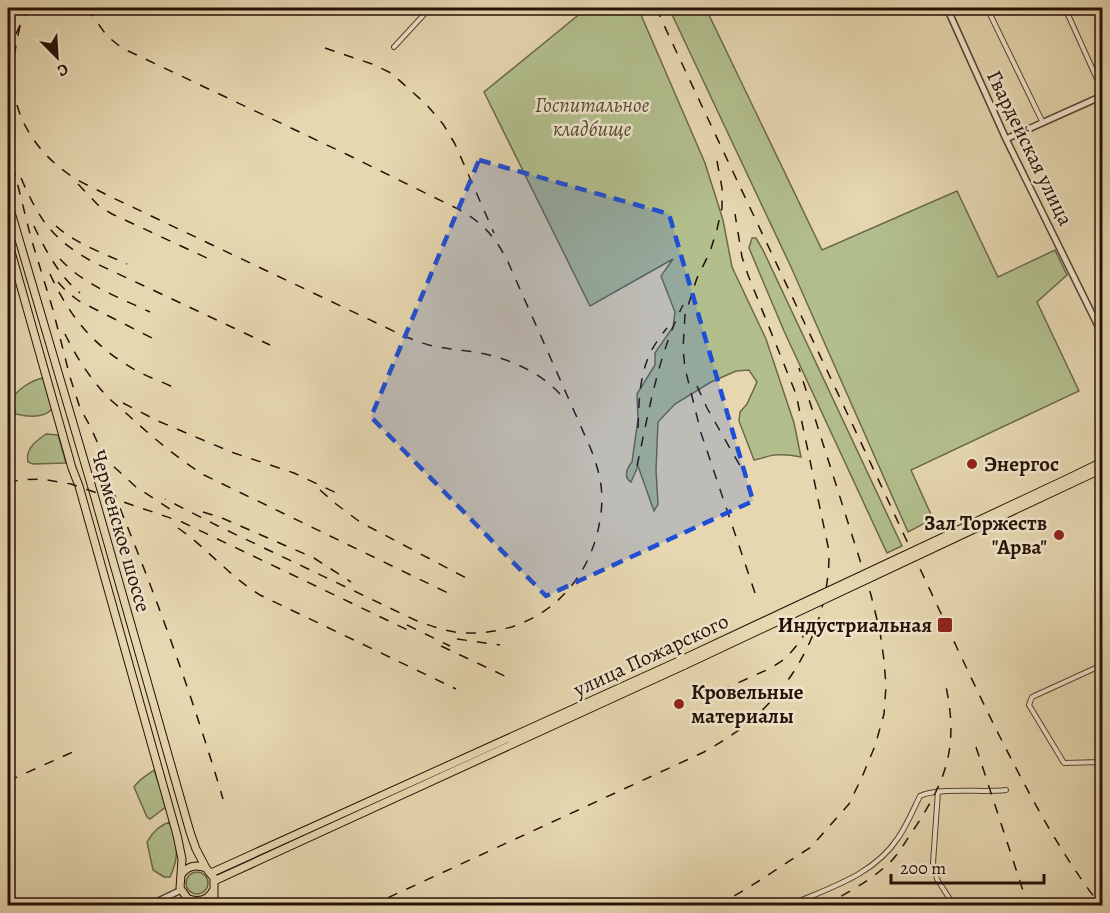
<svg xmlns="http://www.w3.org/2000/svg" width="1110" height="913" viewBox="0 0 1110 913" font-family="Alegreya,serif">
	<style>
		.green { fill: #b2bf8d; stroke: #6c684a; stroke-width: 1.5 }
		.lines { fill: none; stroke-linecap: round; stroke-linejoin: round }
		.minor-casing { stroke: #564230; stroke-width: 6 }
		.tertiary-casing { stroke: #564230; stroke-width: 8 }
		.primary-casing { stroke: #261006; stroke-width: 9 }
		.minor { stroke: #efe5cc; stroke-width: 4 }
		.tertiary { stroke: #efe5cc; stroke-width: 5 }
		.primary { stroke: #e6d7b0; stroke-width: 7 }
		.rail { stroke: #261006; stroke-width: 1.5; stroke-dasharray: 10 10; stroke-linecap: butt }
		.primary-bridge-casing { stroke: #261006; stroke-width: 9; stroke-linecap: butt }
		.primary-bridge { stroke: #e6d7b0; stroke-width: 7 }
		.marked { fill: #1d4ed8; fill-opacity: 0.2; stroke: #1d4ed8; stroke-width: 4.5; stroke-dasharray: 12 8; stroke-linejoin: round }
		.poi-dot { fill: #8f2418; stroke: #efe5cc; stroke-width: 2 }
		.labels { text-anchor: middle; stroke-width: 5; stroke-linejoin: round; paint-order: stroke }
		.park-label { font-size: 21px; font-style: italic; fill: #574d35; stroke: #efe5cc }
		.street-label { font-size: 21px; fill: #261006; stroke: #efe5cc }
		.poi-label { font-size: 21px; font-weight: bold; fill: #261006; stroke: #efe5cc; text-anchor: start }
	</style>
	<rect width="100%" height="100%" fill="#e6d7b0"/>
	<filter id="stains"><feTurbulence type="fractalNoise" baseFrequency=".00333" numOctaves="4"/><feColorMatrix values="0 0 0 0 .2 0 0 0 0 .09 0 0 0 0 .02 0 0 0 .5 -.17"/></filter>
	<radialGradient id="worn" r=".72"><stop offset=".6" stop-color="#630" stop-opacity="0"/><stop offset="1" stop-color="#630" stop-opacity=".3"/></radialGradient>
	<path class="green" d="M587,8h51l67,155 18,57 9,47 34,72 28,84 7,34c-9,-2 -17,-3 -27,-2 -7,1 -13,4 -20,5l-15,-39 1,-9 7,-8 10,-22 -8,-12 -13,1 -25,11 -36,22 -17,18 -2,48 2,34 -4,7 -16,-45 -7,16c-8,-5 -4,-14 1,-20l6,-43 -1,-25 18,-29v-12l18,-26 2,-15 -14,-36 12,-17 -83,47 -106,-214z
		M669,8h55l-15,7 113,235 135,-59 41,86 57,-27 12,25 -30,27 42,89 -168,79 22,49 -25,13 -117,-265z
		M752,238h4l7,12 139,296 -15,7 -103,-222 -35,-83z
		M43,378l9,31c-9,10 -24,8 -36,5 -2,-4 -4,-6 -4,-10 -1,-12 20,-24 31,-26z
		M46,434l12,1 8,28 -33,1 -5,-2c-3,-13 8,-21 18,-28z
		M154,770l13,36 -17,13 -3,-2 -13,-30c4,-7 13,-12 20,-17z
		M170,822c7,22 10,34 0,55h-6l-11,-7 -6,-28c5,-9 12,-17 23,-20z
		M186 883a11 11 0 1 1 22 0a11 11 0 1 1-22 0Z"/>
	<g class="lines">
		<defs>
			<path id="minor" d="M987,8l56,115
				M1065,8l37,82
				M394,47l36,-39
				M1102,665l-70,32 -3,8 35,58 38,-1
				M938,791l-5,72 4,16 14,22 7,5
				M788,906c40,-18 85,-30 110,-68 9,-13 15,-28 22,-42 17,-9 64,-3 86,-6"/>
			<path id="tertiary" d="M947,8l59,131 96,195
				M1006,139l96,-43
				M148,906l33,-16"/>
			<path id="primary" d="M8,202l85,289 97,341 6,17 10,19 8,10v28
				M8,241l64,227 7,18 98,349 5,24 -2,29 13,18
				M1069,478l33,-16
				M1070,484l32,-15
				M211,873l470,-213
				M181,875c6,-9 15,-11 25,-7
				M214,881l471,-216
				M189,899c11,4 20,0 25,-10"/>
		</defs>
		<use href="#minor" class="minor-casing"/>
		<use href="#tertiary" class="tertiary-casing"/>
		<use href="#primary" class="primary-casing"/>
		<use href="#minor" class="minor"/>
		<use href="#tertiary" class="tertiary"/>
		<use href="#primary" class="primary"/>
		<path class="rail" d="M87,8l20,28 15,12 224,106 114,56c24,14 36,28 48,52l82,185c7,17 12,35 12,53 -3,78 -59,136 -138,133 -17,-1 -33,-7 -49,-13l-197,-94 -53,-27
			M656,8c82,176 167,352 249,529 32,67 62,134 95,200 30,59 60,116 101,169
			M68,15l1,-7
			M20,26c-3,14 -6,28 -7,41 -3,43 19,81 54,106 12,9 27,15 40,22l299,142c9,3 18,7 27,9 15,3 31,4 47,7 31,6 65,21 85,47
			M16,34l12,-26
			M325,48l47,16 19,9 35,31 17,20 12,20 39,89
			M8,146l23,92 22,72 17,67 10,31 10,18 9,20 13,19 24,22 34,22
			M717,161l5,27v20l-5,21 -7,23 -13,26 -12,37 -2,34 2,19 16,65 55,163
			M21,178c19,43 31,61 72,84l177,83
			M78,184l21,22 13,8 97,45
			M34,226c11,24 26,51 46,67
			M56,226c20,18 47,27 71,38
			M60,259c24,26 58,38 90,53
			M50,274c20,44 46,75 89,98 12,6 26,11 38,17
			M58,282l9,10 12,9 79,40
			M65,334c10,21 23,41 38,58 7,8 16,15 24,22 24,22 50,44 77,61l246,119
			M697,386l10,22 40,70
			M123,403l35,18 52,22 24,10 60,20 49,23
			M638,428c1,-24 1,-50 11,-72 4,-10 11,-19 18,-28
			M97,453c48,113 91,228 126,346
			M637,466c12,-55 21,-111 46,-161
			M8,483l11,-3 22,-1 30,5 111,38 232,111
			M320,490l16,14 24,18 108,57
			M203,512l19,6 92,40 37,24
			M178,528c29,20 51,48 82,67l196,94
			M407,625l43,21
			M457,639l43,6
			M441,646l68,32
			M702,699l69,-31 15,-10 12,-14 13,-19
			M976,747l52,159
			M8,781l67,-30
			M370,906l334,-154c16,-9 32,-19 46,-31 50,-41 80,-106 79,-170l-33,-157 -48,-119 -6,-18 -7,-43
			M717,906l34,-20 60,-39 38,-43 13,-27 13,-31 9,-32 2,-28 -2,-26 -4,-28 -9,-37 -72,-227
			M824,906c21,-12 44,-24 62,-40 12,-10 19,-24 28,-37 34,-51 45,-85 31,-147"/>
		<defs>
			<path id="primary-bridge" d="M681,660l388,-182
				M685,665l385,-181"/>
		</defs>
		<use href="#primary-bridge" class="primary-bridge-casing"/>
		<use href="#primary-bridge" class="primary-bridge"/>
	</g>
	<path class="marked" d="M479,160l190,54 84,287 -207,95 -175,-179z"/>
	<g class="poi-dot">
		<circle cx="972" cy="464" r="6"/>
		<circle cx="1059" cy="535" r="6"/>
		<rect x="937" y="617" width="16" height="16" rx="3"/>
		<circle cx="679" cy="704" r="6"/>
	</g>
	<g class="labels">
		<g class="park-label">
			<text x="592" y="112">Госпитальное<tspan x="592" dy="24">кладбище</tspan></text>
		</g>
		<g class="street-label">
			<text transform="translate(1030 148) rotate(64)" y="7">Гвардейская улица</text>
			<text transform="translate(121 531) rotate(74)" y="7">Черменское шоссе</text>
			<text transform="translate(651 655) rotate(-25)" y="7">улица Пожарского</text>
		</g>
		<g class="poi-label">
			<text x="984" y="471">Энергос</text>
			<text x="1047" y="530" text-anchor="end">Зал Торжеств<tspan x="1047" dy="24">"Арва"</tspan></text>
			<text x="932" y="632" text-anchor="end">Индустриальная</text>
			<text x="691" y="699">Кровельные<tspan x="691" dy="24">материалы</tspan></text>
		</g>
	</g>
	<rect width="1110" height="913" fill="none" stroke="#e6d7b0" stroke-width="30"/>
	<rect x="9" y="9" width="1092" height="895" fill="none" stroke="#261006" stroke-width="3"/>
	<rect x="15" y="15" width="1080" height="883" fill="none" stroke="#261006" stroke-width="1.5"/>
	<g transform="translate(57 57) rotate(156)" stroke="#efe5cc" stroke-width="4.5" paint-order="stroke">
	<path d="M0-4.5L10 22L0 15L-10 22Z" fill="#261006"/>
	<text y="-9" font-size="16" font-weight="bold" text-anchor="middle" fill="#261006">С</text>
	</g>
	<path d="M891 874v9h153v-9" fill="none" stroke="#261006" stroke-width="3"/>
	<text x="900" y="874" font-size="18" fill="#261006" stroke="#efe5cc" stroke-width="4.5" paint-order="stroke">200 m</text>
	<rect width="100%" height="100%" filter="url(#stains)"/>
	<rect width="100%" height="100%" fill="url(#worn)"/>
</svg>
